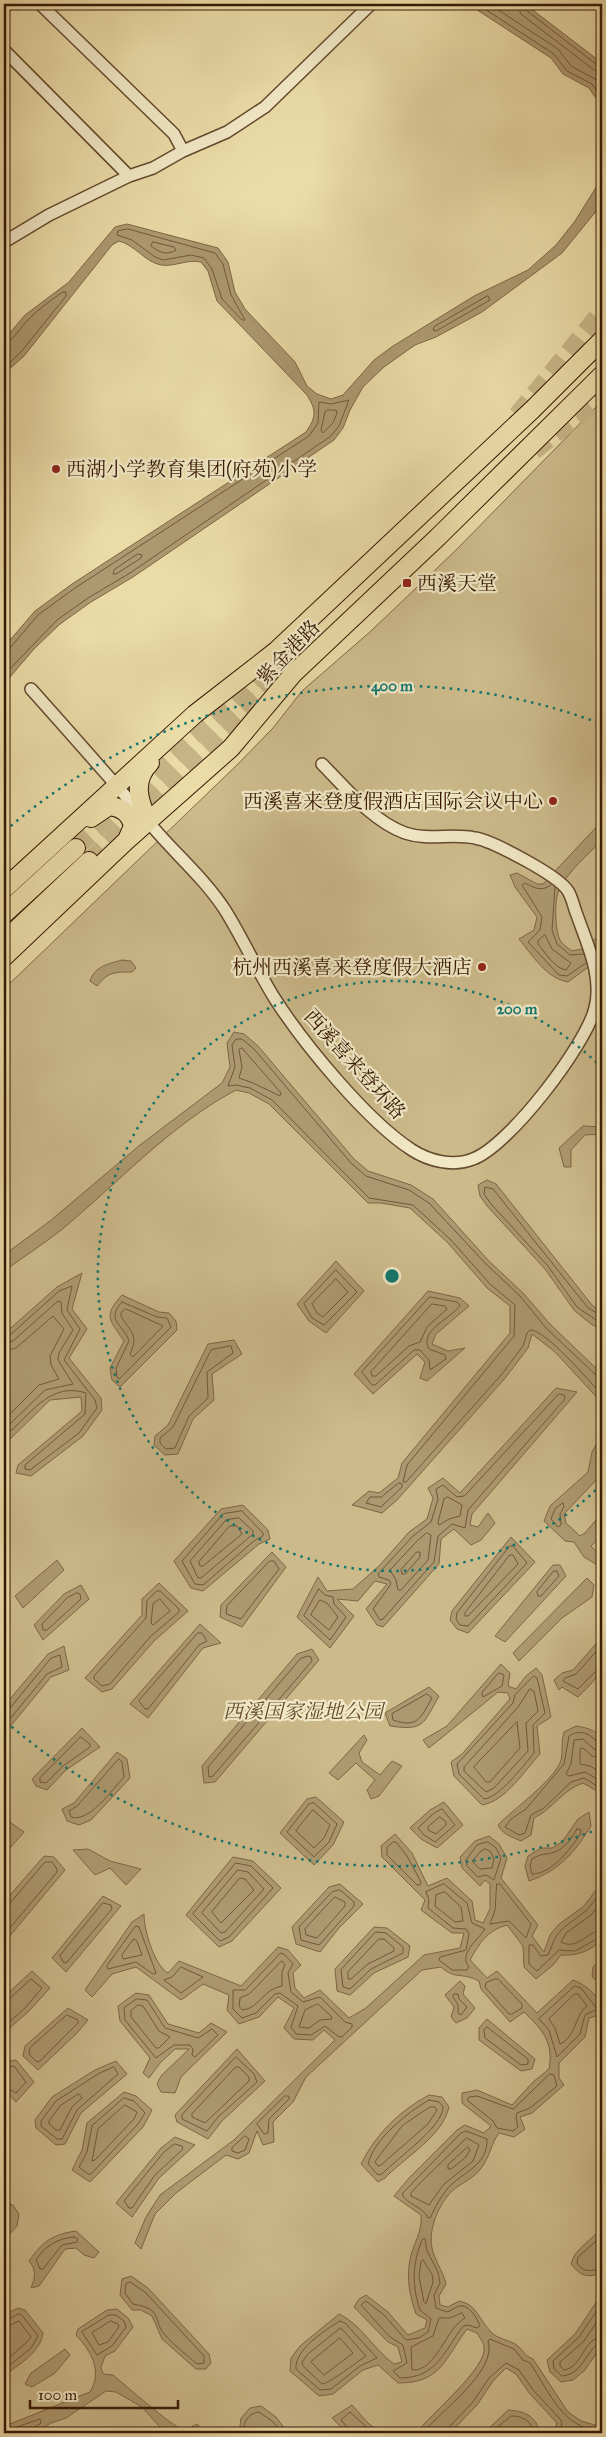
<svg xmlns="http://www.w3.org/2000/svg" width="606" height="2437" viewBox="0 0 606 2437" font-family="'IM FELL Great Primer','Noto Serif SC',serif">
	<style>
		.green { fill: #ccba8b; stroke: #826948 }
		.water { fill: #ad9970; stroke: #7e6545 }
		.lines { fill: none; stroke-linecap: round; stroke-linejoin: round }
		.shore { stroke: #72583a; stroke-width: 1 }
		.trunk-tunnel { stroke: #c6b486; stroke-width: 18; stroke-dasharray: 18 9; stroke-linecap: butt }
		.minor-casing { stroke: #64492d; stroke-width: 14 }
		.primary-casing { stroke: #371804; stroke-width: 20 }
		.trunk-casing { stroke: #371804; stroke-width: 20 }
		.minor { stroke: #f1e8c6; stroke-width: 11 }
		.primary { stroke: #eadba7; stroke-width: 18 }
		.trunk { stroke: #eadba7; stroke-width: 18 }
		.ring { fill: none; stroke: #0f766e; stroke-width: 2.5; stroke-dasharray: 2.5 5 }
		.poi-dot { fill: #8f2418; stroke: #f1e8c6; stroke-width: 2 }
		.labels { text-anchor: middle; stroke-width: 4.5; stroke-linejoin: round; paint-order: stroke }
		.poi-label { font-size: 20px; fill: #371804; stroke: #f1e8c6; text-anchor: start }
		.street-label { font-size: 20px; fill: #371804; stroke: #f1e8c6 }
		.park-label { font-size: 20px; font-style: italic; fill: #64492c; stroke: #f1e8c6 }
		.centre { fill: #0f766e; stroke: #f1e8c6; stroke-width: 2.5 }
		.ring-label { font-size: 15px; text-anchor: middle; font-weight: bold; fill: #0f766e; stroke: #f1e8c6; stroke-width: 4.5; stroke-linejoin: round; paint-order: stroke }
	</style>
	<rect width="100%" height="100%" fill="#eadba7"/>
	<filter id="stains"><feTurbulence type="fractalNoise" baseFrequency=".004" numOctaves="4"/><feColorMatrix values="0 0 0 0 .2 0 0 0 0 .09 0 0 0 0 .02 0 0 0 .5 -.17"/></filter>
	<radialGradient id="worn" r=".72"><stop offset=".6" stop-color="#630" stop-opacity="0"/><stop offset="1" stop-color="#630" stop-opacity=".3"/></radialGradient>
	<path class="green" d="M602,401v2032h-598v-1444l234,-225 35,-36 29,-37 69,-60 86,-82z"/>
	<path class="water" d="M468,4h57l77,59v44l-13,-19 -26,-14 -12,-16z
		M602,178v26l-40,49 -80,59 -46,25 -21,8 -31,22 -21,20 -13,23 -7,18 -9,12 -201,137 -42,25 -31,22 -26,25 -30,35v-37l31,-36 37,-27 234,-152c10,-15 11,-21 1,-37l-90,-94 -9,-30 -7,-9c-14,-3 -26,5 -40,3 -16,-3 -26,-20 -42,-24l-7,4 -88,111 -20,18v-34l21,-25 44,-33 46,-55 12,-3 91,24 10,14 7,30 10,17 50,53 12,24 10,8 14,5 12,-4 31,-35 19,-14 81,-50 54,-26 28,-25 19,-24z
		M602,821v19c-14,15 -34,31 -43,50 -5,9 -4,41 1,50 2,4 8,8 12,11l10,-2 20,-15v26l-15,8 -19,14c-22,-4 -35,-26 -49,-43l15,-9 3,-13 -22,-30 -5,-12 7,-2 20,11h6z
		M122,960l9,1 5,7 -4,4c-18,0 -24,0 -35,14l-7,-5c5,-15 18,-17 32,-21z
		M234,1032l10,2 14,12 96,113 14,12 43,14 22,14 55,61 35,33 27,31 52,50v29l-47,-51 -23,-18 -4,14 -22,29 -109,123 -15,13 -30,-8 17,-14 10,2 19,-15 4,-15 108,-130v-27l-23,-18 -39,-45 -38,-35 -29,-5h-13l-99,-99 -20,-11 -13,-3c-66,35 -119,94 -176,141 -18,14 -38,27 -56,40v-16l46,-34 90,-76 82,-62 8,-16 -3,-24z
		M583,1126l19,1v7l-17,1 -14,15v17h-7l-5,-19z
		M487,1180l9,4 96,121 10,8v17l-11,-6 -17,-14 -29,-41 -57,-62 -8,-11 -2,-11z
		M336,1261l28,30 -38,42 -17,-12 -12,-17z
		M82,1273l-10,36 15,20 -18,29 32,40 1,12 -19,26 -52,40 -15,-3 2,-8 64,-54 -1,-14 -31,3 -42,41 -4,-14v-93l53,-47z
		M428,1291l32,7 9,8 -33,28 -4,10 16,7 17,-3 -38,33 -7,-3 5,-16 -8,-8 -44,40 -19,-20z
		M122,1295l37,17 10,1 7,8 1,9 -57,57 -8,-7 -2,-12 14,-27c-15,-22 -21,-25 -2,-46z
		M234,1340l8,14 -30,20 2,26 -21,19 -15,35 -13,1 -11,-10 1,-9 13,-11 40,-81z
		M556,1388l21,4 -105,122 -2,11 8,2 10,-14 7,10 -14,17 -10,5 -17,-16 -13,10 -2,25 -56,63 -6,-2 -11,-16 21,-25 -12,-3 -17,20 -21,-2 17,17 -24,32 -33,-31 21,-40 9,14 26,-2 27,-24 29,-33 18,-13 6,-21 -5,-10 15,-10 17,15z
		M602,1434l-1,41 -37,39 2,9 14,13 5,-3 17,-20v23l-11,10 11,11v17l-3,-8 -15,-9 -10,-15 -9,-1 -21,-20 6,-15 38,-34 4,-20z
		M243,1505l25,25 2,9 -11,5 -56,47 -12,-3 -17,-27 47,-52z
		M511,1537l24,25 -67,71 -11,-4 -7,-9 2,-9z
		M272,1552l14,15 -44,60 -22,-10 1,-12z
		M57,1560l7,10 -41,38 -8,-12z
		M553,1565h7l6,11 -61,66 -10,-6z
		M587,1578l7,7 -2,12 -30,21 -43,43 -6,-8z
		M159,1583l29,28 -34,30 -42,48 -10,3 -17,-14 57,-63v-16z
		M81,1585l8,14 -46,41 -9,-15 30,-31z
		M200,1624l21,19 -18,5 -55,70 -18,-14z
		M602,1637c0,37 3,33 -24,60l-16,-10 -3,3 -5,-10 8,-7 11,-3z
		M64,1646l5,24 -18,7 -47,57v-26l5,-8 39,-46z
		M312,1649l7,11 -104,122 -11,1 -2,-17 95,-112z
		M501,1664l9,9 -2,13 8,3 10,-13 10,-8 6,7 9,42 -14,9 3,28c-16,17 -34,47 -58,51l-28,-29 -3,-14 11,-8 48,-55 -2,-6 -10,-1 -69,56 -6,-8 24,-14z
		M429,1687l10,9c-16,28 -14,35 -49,30l-5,-13z
		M576,1726c6,1 13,2 19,6 11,8 7,48 7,62l-19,-11c-21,7 -30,26 -49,35l-3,17 -10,6c-9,-4 -19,-7 -23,-16 14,-15 58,-46 63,-65 2,-9 0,-18 3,-28z
		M82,1728l18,19 -34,23 -19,20 -11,-4 -4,-7z
		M364,1735l3,5 -8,13 3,9 18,13 12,-14 10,5 -23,30 -8,3 -4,-9 8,-10 -19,-17 -18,17 -9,-7z
		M117,1752l10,7 3,19 -39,42 -12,5 -12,-4 -5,-12 12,-6z
		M316,1797l28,25 -11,23 -19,20 -34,-32 27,-34z
		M444,1802l19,23 -26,23 -16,-9 -11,-11 20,-18z
		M589,1812l2,14c-16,26 -32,45 -62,55l-4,-15 3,-10 13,-8h11l10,-6 16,-23z
		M4,1818l20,14 -20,23z
		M395,1834l17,19 16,33 19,-8 25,23 3,19 8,3 7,-14v-25l-5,-4 -5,6 -18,-18 -2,-11 15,-16 14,-5 10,8 8,14 -6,20 37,47 -6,11 12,16 6,-17 8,-10 26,-19 18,-24v57c-11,12 -24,17 -41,16l-8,10 -17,14 -12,-12 -1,-21 -16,-21c-20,5 -28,19 -37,35l17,18 10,-7 40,42 36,-33c14,5 29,18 29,34l-13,4 -4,19 -26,26v15l5,7 -32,28 -12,4 5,12 -11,8 -15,-4c-8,11 -9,23 -17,34 -7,11 -21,16 -30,24 -13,13 -24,38 -20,57 2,11 11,23 14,36l-7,12 1,9 8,2 11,-6c18,3 20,19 32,31 5,6 17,8 24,12 8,5 9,12 18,15l35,53 13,9 21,6v6h-48l3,-10 -27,-29 -14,-20 -10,-6 -13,13 -16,24 -27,28h-34c14,-18 72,-66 68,-86 0,-4 -5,-10 -7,-14l-10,-4c-23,31 -26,54 -69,54l-20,-18 -15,5 -30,24 -14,2 -29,-25 1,-13 9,-12 39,-32c22,10 35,36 55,50l8,-2 -4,-15 -10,-5 -34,-35 5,-8 7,-4 22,17 20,23 17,-7 2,-8 -11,-6c-6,-17 -10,-36 -6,-54 3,-17 13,-28 11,-45l-27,-19 15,-18 48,-48 8,-5 19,8 7,-7 -29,-23v-10l15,-3 35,15 21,-23 16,-13c5,-27 -7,-40 -25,-57l-14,10 -29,-33 -2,-8c-17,-9 -24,-1 -38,-14l-19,3 -116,107 -13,25 -20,20 1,20 -11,3 -6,-14 -8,22 -11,6 -12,-4 -50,38 -21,21 -14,35 -6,-6 11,-26 14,-22 74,-55 101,-100 -11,-10 -11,10 -19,-1 -10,-11 10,-20 -16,-11 -19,20 -20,7 -12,-14 2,-15 -26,-11 -22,16 -45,-33 -24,7 -20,23 -7,-7 47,-68 12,-8c0,16 10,51 24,59l11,-12 62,25 37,-39 10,3 13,15 -8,8 2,15 9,10 16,-8 29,28 17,-10 58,-53 36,-7 4,-15h-12l-31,-23 4,-10 -43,-43 -1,-11z
		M88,1849l22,12 31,8 -15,16 -16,-17 -15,7 -22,-25z
		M44,1856l10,1 11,13 -61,73v-41z
		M233,1857l20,4 28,27 -49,53 -13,6 -33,-32z
		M340,1884l23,20 -24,24 -19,24 -24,-8 -4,-17 37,-40z
		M103,1896l18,10 -55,66 -14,-14z
		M374,1927l13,1 23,18 -2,11 -34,16 -24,22 -13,-4 -2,-22z
		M602,1957v26h-2l-8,-6 1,-10z
		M32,1971l18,17 -22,24 -24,21v-36z
		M460,1981l5,5 -2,8 12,14 -8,10 -11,5 -5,-6 3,-10 -9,-12z
		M136,1993l13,2 19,29 31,9 12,-10 16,9 -46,45 -6,16 -14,-1 -4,-8 4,-8 28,-27h-14l-15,14 -11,15 -6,-5 7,-15 -30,-37 -2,-15z
		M68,2008l20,12 -11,13 -39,37 -15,-14 2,-10z
		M487,2019l48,40 -3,10 -11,2 -42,-31v-12z
		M237,2049l28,32 -43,40 -14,18 -31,-17 -2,-7z
		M16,2060l18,22 -18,20 -12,-13v-27z
		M116,2061l11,13 -46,39 -16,31 -9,1 -20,-17 -1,-8 17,-23 43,-27z
		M124,2092l12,4 16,14 -9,17 -53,55 -18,-12 10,-20 5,-27z
		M429,2095l13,2 7,10c-6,29 -44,50 -64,71l-7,4 -17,-18c15,-30 38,-53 68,-69z
		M175,2137l20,8 -36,33 -27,39 -16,-14 45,-55z
		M4,2203l9,2 6,9 -2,12 -13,14z
		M602,2226v46c-13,7 -22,4 -31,-8 4,-17 22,-23 31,-38z
		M76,2231l23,21 -5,6 -10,-3 -8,-7 -11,1 -26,37 -8,2c4,-11 6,-17 -2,-27 13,-19 24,-27 47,-30z
		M131,2276l17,12 61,66 2,9 -5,6h-10l-34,-30 -10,-23 -11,-6h-9l-12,-15 2,-16z
		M601,2295l1,50 -17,25 -12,10 -12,2 -11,-10 -3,-12 28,-26z
		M18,2308l7,2 18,23c-2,19 -25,32 -39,43v-57l4,-6z
		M117,2309l11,9 5,9 -18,24 -10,5 -4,11 2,7 10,1c11,9 61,53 69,54 5,1 11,-3 15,-5l8,9h-40l-23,-26 -26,-15 -10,-1 -40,27 -15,5 -17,10h-30v-11l6,2 80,-32c13,-21 1,-41 -14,-57l2,-6 29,-19z
		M65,2349l5,6 -15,18 -23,14 -7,-3 6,-11z
		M352,2405l16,18 13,10h-34l-15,-15z
		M261,2406l15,11 12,16h-49l2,-15 9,-10z
		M508,2410c17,1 28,6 32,23h-56z"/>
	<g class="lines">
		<path class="shore" d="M477,4l77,50 13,17 25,13 10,15
			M489,4l69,45 13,17 24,13 7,9
			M517,4l4,10 73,56 8,2
			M523,4l3,6 71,55 5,1
			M128,229l87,24 8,11 8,31 14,25h-3l-20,-21 -10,-30 -8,-11 -13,-3 -28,5 -8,-3 -23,-17 -15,-5 1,-4z
			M153,242l21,5 2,3c-10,6 -17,2 -25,-4z
			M488,296l2,4 -54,31 -3,-1 1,-3z
			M4,343c7,-1 12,-9 17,-15 12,-15 27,-26 42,-36h3v4l-45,56 -17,16
			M328,410h8l1,3 -4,10 -10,10 -2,-3 4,-18z
			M138,554l4,1 -1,3 -25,16h-3l1,-4z
			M4,650l6,-2 28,-33 37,-27 234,-152 9,-13 1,-21 12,2 18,-4 -10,26 -8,10 -201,137 -42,25 -31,22 -53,55
			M551,885c-10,7 -16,3 -26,-2l-3,2 20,32 -2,13 -12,12 31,33 8,1 19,-13
			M555,887l-3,43 5,14 13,11 14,-1
			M545,935l7,14 19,14 -5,7c-11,-1 -21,-18 -28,-26v-3z
			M242,1048l39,45 -1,3 -27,-13 -14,-5 3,-11 -3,-17z
			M336,1270l21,22 -33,33 -12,-7 -8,-14z
			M336,1279l12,13 -25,25 -6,-4 -5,-9z
			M430,1297l27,5 3,3c-6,12 -42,25 -31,44l16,6 1,4 -16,11 -1,-10 -9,-10h-6l-39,35h-3l-10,-13z
			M122,1302l35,15 10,1 4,9 -52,52 -2,-2 -1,-9 13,-27c-6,-18 -24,-20 -7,-39z
			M432,1304l13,2 2,3 -20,18 -7,15 -11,4 -33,30h-4l-1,-4z
			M126,1309l37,17 -30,31 -3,-3c9,-19 1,-21 -9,-38v-3z
			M602,1316l-14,-8 -95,-119 -8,-2 -1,7 7,10 57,62 29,41 25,17
			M4,1337l5,-1 50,-45 13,-5 -5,24 13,19 -16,31 31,40 2,8 -18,25 -49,37 -5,-1v-4l60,-51 1,-21c-33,-11 -53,17 -74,37l-8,-1
			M4,1343l9,-2 45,-40 3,1 1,11 11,17 -14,23 -1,7 15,24 -28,6 -34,33h-7
			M231,1346l2,7 -26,19 1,26 -19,18 -14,32 -9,1 -6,-6v-5l13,-11 38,-77z
			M4,1351l12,-3 37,-32 11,13 -14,27 1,9 8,14 -20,6 -30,30h-5
			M602,1377l-5,-1 -51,-48 -26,-32 -35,-33 -56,-60 -20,-13 -43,-14 -15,-13 -97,-114 -12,-10h-6l-4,6 3,22 -7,19 8,-1 14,3 22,12 97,98 44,7 38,35 39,44 25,21 -1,31 -107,129 -4,17h3l96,-108 21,-28 4,-13 3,-3c15,-1 61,53 72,65
			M559,1394l5,1 1,4 -97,111 -3,18 -13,-4 -14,12 -4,26 -51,57 -3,1 -7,-11 18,-25 -2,-4 -10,-3 -1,-3 35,-38 18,-14 7,-23 -2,-10 7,-4 14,12 7,-1z
			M399,1483l3,1v3l-21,20 -15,-4 4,-6h11z
			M448,1497l14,8 -2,11 -11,3 -10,6 -1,-3 6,-23z
			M563,1503l1,4 -4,7 1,11 -3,2 -7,-8 4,-10z
			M242,1511l21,22v3l-8,4 -52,45 -8,-1 -13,-23 41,-47z
			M239,1518l14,13v3l-52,44h-3l-8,-17 36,-41z
			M230,1526h7l5,8 -39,32h-3l-1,-4z
			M427,1533l4,2 -3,25 -27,30h-3l-2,-10 -6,-10 27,-29z
			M510,1546h3l14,17 -59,63 -8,-1 -4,-6 1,-6z
			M417,1552h3v5l-15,17h-3l-1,-4z
			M510,1555h3l5,9 -50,52h-3v-3z
			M270,1561h4l5,8 -38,50 -15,-5 1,-8z
			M554,1571h3l2,5 -18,20h-3l-1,-4z
			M319,1589l6,6 8,2 1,7 12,13 -16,23 -26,-24z
			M157,1591h3l19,18v3l-29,25 -40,47 -8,2 -8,-7v-3l52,-58 1,-17z
			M77,1593l3,1 1,5 -34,31h-4l-1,-6 25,-26z
			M160,1599l10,12 -17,14 -2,-2 2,-19z
			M320,1600l7,3 11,14 -9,13 -18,-15z
			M198,1633h4l5,8 -8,4 -51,64h-3l-6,-8z
			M602,1645l-26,29 -11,4 -2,3 15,8 19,-19 5,-1
			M308,1656l3,1 1,4 -99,115 -4,1 -1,-10 92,-108z
			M499,1673l5,2 -2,11 -19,11 -1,-4z
			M534,1676l3,2 8,35 -12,12 1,28c-10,12 -35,45 -50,46l-25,-25 -2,-10 56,-61 2,-8z
			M530,1689l4,2 4,20 -12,12 2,28 -34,37 -8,4 -22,-21v-4l54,-60z
			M427,1694l5,4c-11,19 -14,31 -39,22l-1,-6z
			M4,1710l6,-2 41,-50 9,-3 2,12 -15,7 -43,52
			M517,1722l3,26 -30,34h-4l-12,-15z
			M81,1737l9,7v3l-27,19 -17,17 -6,-1v-4z
			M602,1744l-4,-1c-9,-10 -17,-14 -29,-7l-5,28 -38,45 -15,10 -6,8 14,8 6,-2 6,-18 13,-7 27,-26 13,-4 18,11
			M602,1751l-8,-2 -11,-10 -9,1 -3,24 -5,10 3,2 16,-4 17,10
			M602,1758l-10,-2 -9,-8 -3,1v15l10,2 12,7
			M119,1759l3,3 2,15c-12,13 -35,46 -53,40l-2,-6 8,-5z
			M314,1803l23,21 -8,18 -15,15 -27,-25 22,-28z
			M442,1809l13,16 -20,17 -11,-7 -6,-7 15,-14z
			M313,1810l17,15 -6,13 -10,10 -18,-17z
			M440,1817l6,5v3l-10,9 -8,-4v-3z
			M577,1829l4,1 -1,5c-11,15 -28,39 -48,39l-2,-8 2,-7c9,-6 14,-4 23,-7 11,-5 16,-13 22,-23z
			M393,1842h3l11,14 14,26 -1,3h-3l-30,-30v-7z
			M488,1842l8,6 5,10 -7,22 -8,-5 -8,2 -11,-11 -1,-6 11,-15z
			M486,1849l5,3 3,7 -2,9 -12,1 -8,-8 9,-10z
			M236,1863l15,3 22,22 -44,49 -9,4 -27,-27z
			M238,1870l10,2 16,17 -39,43 -4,1 -19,-20z
			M240,1878l5,1 9,11 -33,33 -9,-11z
			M444,1884l23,19 5,20 13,6c-7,11 -27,25 -16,38l-2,3h-15l-13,-10 1,-3 26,-7 3,-16 -3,-5 -13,-1 -25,-20 1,-8 -3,-8z
			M497,1884h3l31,40 -5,14 -17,-17 -19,3 5,-14z
			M340,1890l14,12v4l-35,39 -18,-5 -2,-13 33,-35z
			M602,1891l-15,19 -25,19 -7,9 -7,17 -7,1 -8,-11h-4v19l8,7 22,-21 16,1 27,-15
			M445,1892l16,15 2,14 -8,1 -20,-16 1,-11z
			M335,1897l10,5v4l-28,32 -11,-3 -1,-6z
			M602,1901l-11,14 -25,18 -5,9c17,9 26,-11 41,-12
			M103,1903l8,2 1,4 -45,53 -3,1 -4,-7z
			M4,1904l6,-1 35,-41h7l5,7v3l-53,63
			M136,1926l3,1 17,46 -3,1 -17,-12 -28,7 -1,-3z
			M376,1932l10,1 17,14v6l-32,16 -21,20 -7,-2 -2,-17z
			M134,1939l3,2 5,14 -19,4 -1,-4z
			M379,1939h5l10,9v3l-26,13 -17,15h-3v-7z
			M281,1953l4,2 8,9 -5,9 3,19 12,10 17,-5 25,25 7,2v3l-10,10h-3l-14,-11 -14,9 -15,-1 -5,-7 7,-21 -18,-13 -5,1 -19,19 -14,5 -9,-9v-19h12z
			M282,1961l3,4 -3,7v14c-19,3 -23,23 -40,24l-3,-4 1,-8 9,-4z
			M181,1967l22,10 -22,16 -17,-13 8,-3z
			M495,1979h3l24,25v4l-10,6h-3l-24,-27 1,-4z
			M575,1986l6,2 16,21 -12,6 -5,19 -23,23 -8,-27 -10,-11z
			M454,1994h4l1,5 8,8 -6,8 -3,-2c1,-9 -1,-10 -5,-16z
			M575,1994h3l9,12c-13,10 -10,30 -27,38l-5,-16 -6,-9z
			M137,1999l10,1 18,28 33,10 14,-9 6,6 -23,22 -3,-2 1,-6 -3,-4h-16l-18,13 -31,-38 -1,-12z
			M4,2000l5,-1 22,-20 11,9 -17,20 -21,19
			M318,2004l13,12 1,3 -12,1 -11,8 -10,-1 6,-17z
			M138,2005l5,1 16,25 11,6 -11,11h-3l-25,-31v-6z
			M67,2015l11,5v3l-38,38 -3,1 -8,-8 1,-6z
			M487,2027l41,32v5l-7,1 -36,-27 -1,-8z
			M236,2057l18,17 3,8 -39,35 -11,14 -25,-12v-4z
			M4,2067l10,-1 12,16 -10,11 -12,-7
			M114,2067l4,7 -41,36 -15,29h-5l-16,-13v-5l15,-20 42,-27z
			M236,2067h3l10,10v4l-44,42 -13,-6v-3z
			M550,2074l4,1 3,11 -27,22 -13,5 -1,5 2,9 -5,4 -16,-3 -4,-7 -26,-21 2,-3 8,-1 36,13z
			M79,2094l3,4 -10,9 -12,23h-4l-7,-6v-3l11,-15z
			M285,2096h4v3l-20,20 -1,14 -4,1 -7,-10z
			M124,2098l10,3 11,12 -7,11 -47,50h-3l-9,-7 8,-15 5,-26z
			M429,2100l10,2 4,5c0,20 -47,52 -61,67l-4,1 -10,-11c6,-25 40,-52 61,-64z
			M125,2105l12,7 -3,7 -39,41 -3,1 6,-32z
			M430,2107h5l2,3 -9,14 -47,41 -3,1 -3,-4 2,-3 25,-33z
			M466,2131l21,8c1,27 -25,33 -40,50 -6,8 -13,19 -16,28l-3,1c-5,-12 -21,-13 -26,-24l58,-60z
			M245,2136l4,3 -4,11 -7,3 -6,-2v-3z
			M467,2138l12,7 -6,16 -29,23 -15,21 -18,-9v-3l6,-7z
			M175,2144l7,2 1,3 -28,26 -23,33h-3l-5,-7 40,-49z
			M468,2147l2,3 -4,7 -15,12h-3v-4z
			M602,2236l-24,21 -1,6c7,11 14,7 25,6
			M74,2237l4,2 -1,3 -15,3 -19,24h-3l-4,-9c9,-14 22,-22 38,-23z
			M425,2239l2,12 11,21 2,11 -6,12 2,13 11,4c4,-1 8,-5 12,-6 10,-2 18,12 21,20l-3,2 -9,-3 -5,1c-19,26 -27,52 -63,52l-7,-7 14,-8 -4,-18 -13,-8 -29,-32 5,-4 18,14 22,25 13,-2 9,-6 3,-13 -11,-9c-8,-24 -8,-46 2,-70z
			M423,2260l9,14 1,8 -7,22 -2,-2 -5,-25 2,-15z
			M130,2282l15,10 59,64v7l-7,1c-10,-9 -21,-17 -30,-27 -17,-17 -1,-27 -34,-33l-8,-11 1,-9z
			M602,2303l-23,34 -26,24 1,8 8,7c23,-2 25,-31 40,-33
			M462,2313l3,5c-19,10 -29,54 -53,52l-1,-23 22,-11 6,-18h11z
			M602,2314l-18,27 -24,21v4l4,4c19,-3 19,-32 38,-33
			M109,2315h7l8,6 2,6 -14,19 -15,9 -15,-23z
			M111,2321l7,3 1,3 -11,15 -9,3 -7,-12z
			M340,2321l5,2 32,35 -17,8 -29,23 -11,1 -24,-21c-2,-19 29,-39 44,-48z
			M4,2322l14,-8h3l17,22 -7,12 -27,22
			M4,2328l15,-7 12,16 -5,6 -22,19
			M341,2328l25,28c-8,5 -37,28 -44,28l-19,-18 -1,-4 6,-8z
			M340,2338l13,15 -29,22 -13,-13z
			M4,2427l7,2 29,-10 1,4 -8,5 -1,5
			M243,2433c0,-10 5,-20 16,-21l13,9 11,12
			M350,2433l-1,-4 -8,-9 9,-8 23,21
			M423,2433c17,-22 75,-62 65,-92l2,-2 24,10 9,11 7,3c20,30 32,65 72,69
			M447,2433l1,-5 25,-26 16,-24 17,-15 13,7 15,21 27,29 1,4 -3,9
			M490,2433l21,-17c12,0 21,5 23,17"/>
		<path class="trunk-tunnel" d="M517,415l85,-104
			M534,451l68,-55
			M76,848l190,-181
			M89,861l198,-190"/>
		<defs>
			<path id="minor" d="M4,50l125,126 24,-8 30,-17 -9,-17 -134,-130
				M183,151l44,-19 38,-25 104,-101
				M4,242l45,-27 80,-39
				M31,689c43,48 85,96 127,144 22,25 49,49 67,77 18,29 32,60 50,89 29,45 92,122 137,151 17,11 41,17 61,9 36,-13 113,-114 122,-151 8,-32 -8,-64 -18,-93 -3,-7 -5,-18 -9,-24 -9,-15 -75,-50 -93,-53 -23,-5 -47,3 -70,-5 -33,-12 -59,-45 -83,-69"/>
			<path id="primary" d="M91,818l18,-12c12,1 21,7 24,20l-6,14
				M148,821c-9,-20 -16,-40 2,-58
				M4,889l191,-175 81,-63 256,-241 70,-70
				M4,957l122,-116 105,-93 62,-74 145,-137 164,-162"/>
			<path id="trunk" d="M4,914l72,-66
				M4,941l85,-80"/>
		</defs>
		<use href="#minor" class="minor-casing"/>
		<use href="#primary" class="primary-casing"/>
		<use href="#trunk" class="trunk-casing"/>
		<use href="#minor" class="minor"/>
		<use href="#primary" class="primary"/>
		<use href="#trunk" class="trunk"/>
	</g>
	<g class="ring">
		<path d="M601 1485A295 295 0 1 1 601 1067"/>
		<path d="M599 1829A590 590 0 0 1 5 1721M5 831A590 590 0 0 1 599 723"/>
	</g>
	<g class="poi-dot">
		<circle cx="56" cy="469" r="5"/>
		<rect x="402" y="578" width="10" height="10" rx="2.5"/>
		<circle cx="553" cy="801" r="5"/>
		<circle cx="482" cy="967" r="5"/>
	</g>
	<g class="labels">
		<g class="poi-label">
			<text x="66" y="476">西湖小学教育集团(府苑)小学</text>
			<text x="417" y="590">西溪天堂</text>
			<text x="543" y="808" text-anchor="end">西溪喜来登度假酒店国际会议中心</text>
			<text x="472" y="974" text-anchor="end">杭州西溪喜来登度假大酒店</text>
		</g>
		<g class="street-label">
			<text transform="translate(288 652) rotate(-46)" y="7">紫金港路</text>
			<text transform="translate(355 1064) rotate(48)" y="7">西溪喜来登环路</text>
		</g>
		<g class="park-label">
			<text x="303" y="1718">西溪国家湿地公园</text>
		</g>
	</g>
	<circle cx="392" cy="1276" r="8" class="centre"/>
	<g class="ring-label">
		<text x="392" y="691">400 m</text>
		<text x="517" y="1014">200 m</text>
	</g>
	<rect width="606" height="2437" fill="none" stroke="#eadba7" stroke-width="20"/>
	<rect x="5" y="5" width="596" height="2427" fill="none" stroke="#371804" stroke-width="2.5"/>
	<rect x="10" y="10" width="586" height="2417" fill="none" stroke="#371804"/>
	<path d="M30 2400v8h148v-8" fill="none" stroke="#371804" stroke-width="2.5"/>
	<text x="38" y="2400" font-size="15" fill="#371804" stroke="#f1e8c6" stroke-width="4" paint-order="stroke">100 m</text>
	<rect width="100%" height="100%" filter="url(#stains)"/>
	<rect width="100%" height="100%" fill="url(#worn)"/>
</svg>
